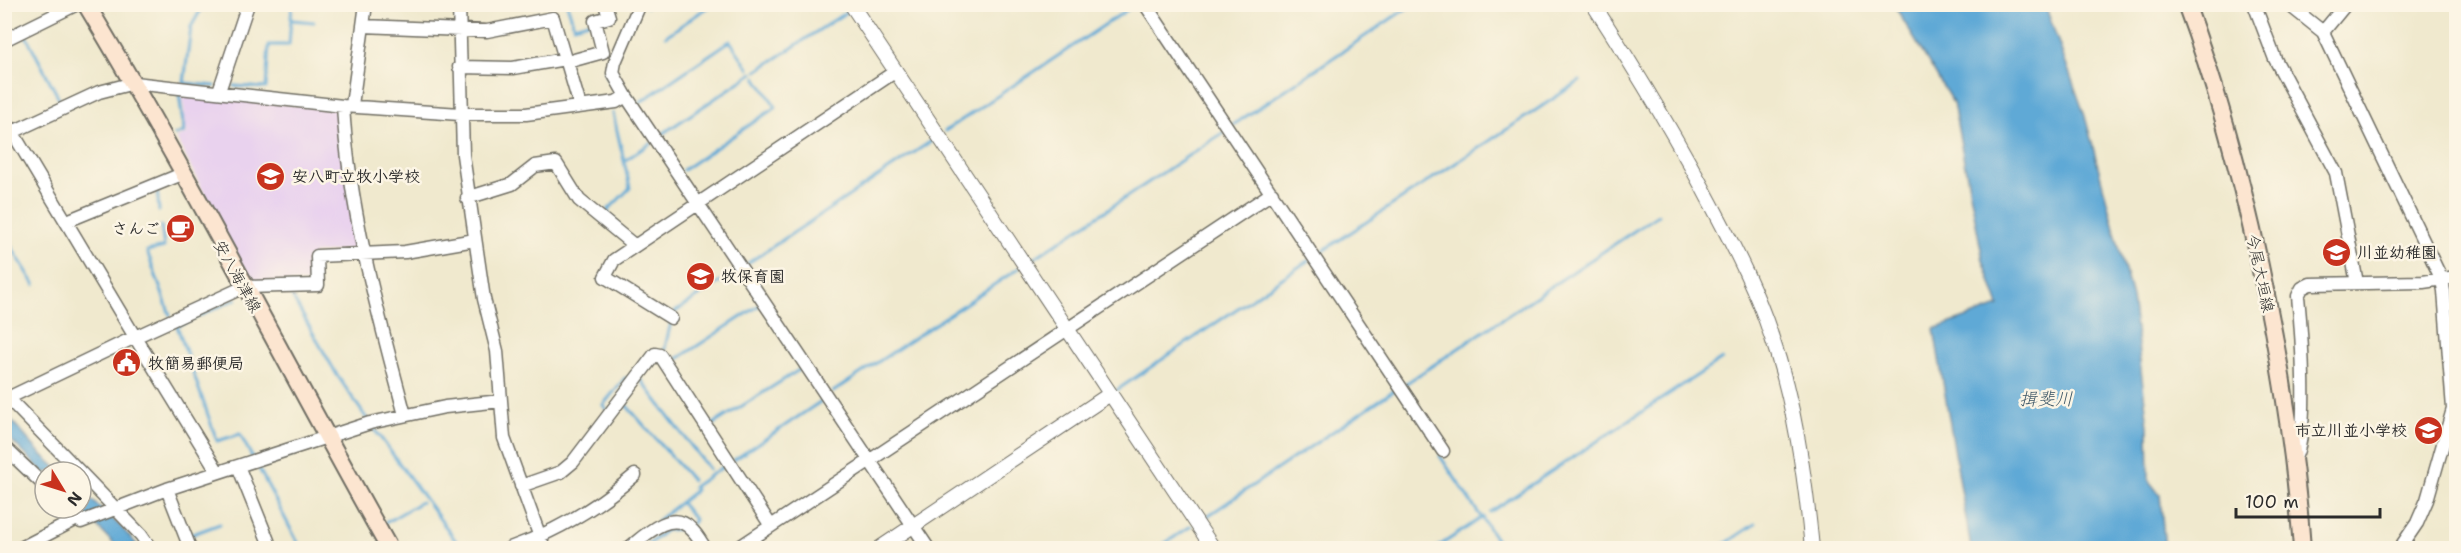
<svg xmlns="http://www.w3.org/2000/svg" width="2461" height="553" viewBox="0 0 2461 553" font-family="'Shantell Sans','Klee One',sans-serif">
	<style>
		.built { fill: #e9d2ee }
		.water { fill: #5ea9d6; stroke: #446a80; stroke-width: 1.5 }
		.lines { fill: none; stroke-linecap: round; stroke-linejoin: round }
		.stream { stroke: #5ea9d6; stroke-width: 3 }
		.minor-casing { stroke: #706e64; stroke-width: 15 }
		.tertiary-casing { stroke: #706e64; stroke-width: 16 }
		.secondary-casing { stroke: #706e64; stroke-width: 20 }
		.minor { stroke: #fff; stroke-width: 12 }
		.tertiary { stroke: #fff; stroke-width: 14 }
		.secondary { stroke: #fce5d0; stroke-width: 16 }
		.labels { text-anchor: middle; stroke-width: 5; stroke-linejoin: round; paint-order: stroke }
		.poi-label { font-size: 16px; font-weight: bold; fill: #2b2b2b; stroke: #fcf5e5; text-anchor: start }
		.street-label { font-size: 16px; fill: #2b2b2b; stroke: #fcf5e5 }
		.water-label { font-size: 18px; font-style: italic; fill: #3d5767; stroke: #fcf5e5 }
	</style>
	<rect width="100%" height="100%" fill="#fcf5e5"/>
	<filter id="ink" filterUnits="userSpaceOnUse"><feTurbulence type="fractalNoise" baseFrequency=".0167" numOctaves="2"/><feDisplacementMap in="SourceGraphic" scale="12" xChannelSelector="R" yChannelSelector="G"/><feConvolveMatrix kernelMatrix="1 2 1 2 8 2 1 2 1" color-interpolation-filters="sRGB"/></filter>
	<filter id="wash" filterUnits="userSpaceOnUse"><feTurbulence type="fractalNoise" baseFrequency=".008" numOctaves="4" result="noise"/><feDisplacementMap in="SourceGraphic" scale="24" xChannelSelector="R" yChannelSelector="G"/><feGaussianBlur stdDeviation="1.35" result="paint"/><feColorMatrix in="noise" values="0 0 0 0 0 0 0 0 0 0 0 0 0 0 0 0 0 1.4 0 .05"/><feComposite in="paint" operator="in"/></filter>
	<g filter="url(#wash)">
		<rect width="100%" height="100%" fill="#f0e9ce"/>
		<path class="built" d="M182,93l156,17 22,139 -46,4 -2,29h-57l-2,-4 -6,-1 -71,-139 11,-4z"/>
		<path class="water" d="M1894,5h151l40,111 47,182 16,128 1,55 11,14 5,53h-194l-37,-219 65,-23 -16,-46 -30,-157z
			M5,413l35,40 21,19h-16v2l-40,-40z
			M81,490l38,35 21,23h-22l-39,-40z"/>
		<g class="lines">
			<path class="stream" d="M567,4l7,22 18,-5
				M647,7l3,-3
				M292,20l22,2
				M25,34l38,72
				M666,36l46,-32
				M609,62l-4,10 13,22
				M757,71l91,-60
				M184,83l7,-56 13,-23
				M184,83l31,3
				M234,86l32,2 3,-43h20l3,-41
				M639,103l91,-62 19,28
				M613,113l11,48
				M1233,125l180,-121
				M945,131l191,-127
				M662,134l91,-61
				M175,135l9,-3 -5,-39
				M683,170l93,-63 -20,-30
				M157,188l2,23
				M617,224l-9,-9v-5l22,-22 -6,-27 27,-18
				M161,226l3,21 -17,4 23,64
				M4,235l31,50
				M1318,254l262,-173
				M1030,261l194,-129
				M748,263l185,-123
				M290,293l47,82 30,44
				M672,314l64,-43
				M176,323l41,118 23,-7 12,23
				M178,326l58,-27
				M664,352l7,-30
				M671,363l89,-58
				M641,380l68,89
				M1405,384l253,-169
				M1117,390l192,-130
				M833,392l186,-124
				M625,399l1,6 66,75
				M607,410l-4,-5 22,-27 4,2
				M711,423l1,2 90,-57
				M372,426l89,122
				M294,454l-36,13 40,76
				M1440,456l62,92
				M734,460l89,-60
				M4,464l7,-4
				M681,503l14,17 -3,4
				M1490,512l232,-153
				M1203,519l193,-130
				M657,521l39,-31 -3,-3 34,-23
				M385,523l36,-21
				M190,535l30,-11
				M644,548l22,-18 16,-1
				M1158,548l33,-22
				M1436,548l47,-31
				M1719,548l36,-24"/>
		</g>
	</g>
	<g filter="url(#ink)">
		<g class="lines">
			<defs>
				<path id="minor" d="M459,4l4,151 21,144 13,52 7,87 40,110
					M640,4l-25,58 -2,11 13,23 302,452
					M1145,4l298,447
					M2254,4l21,55 61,114 21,110
					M2288,4l35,28 119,248 2,11 9,118 -26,91 -10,23 -17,25
					M363,26l124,5 66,-13 12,41
					M2323,32l23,-28
					M4,40l73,-36
					M459,67l54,1 52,-9 2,3
					M219,91l29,-87
					M352,105l14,-101
					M343,106c6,104 35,208 62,309
					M580,106l-13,-44 36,-10 -8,-31 14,-4 -4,-13
					M4,118l131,219 109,-50 74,-2 -1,-29 88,-4 70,-12
					M4,136l95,-44 35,-9 209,23 117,8h66l90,-12 10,-6
					M467,198l45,-14 23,-18 21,-3 23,37 56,46
					M67,221l115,-47
					M671,318l-66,-41 9,-17 282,-189
					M4,447l41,39
					M2294,459c16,-21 7,-132 4,-163l4,-8 8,-4 113,-2 33,-5
					M238,466l33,82
					M80,472l-72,-74 127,-61 83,135
					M81,473l60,62 9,13
					M521,486l40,-14 12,-10 82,-108 5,1 111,171
					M167,489l23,59
					M67,508l14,14 86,-33 203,-66 75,-16 56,-6
					M21,548l56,-29
					M510,548c45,-16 88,-41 125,-73
					M629,548c15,-12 43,-40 62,-19 6,5 10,13 14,19
					M738,548l534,-355"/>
				<path id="tertiary" d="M851,4l362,544
					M1593,4c44,68 85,136 122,207 21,40 42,81 56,124 24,68 34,142 41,213
					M880,548l230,-154"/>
				<path id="secondary" d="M86,4c107,177 201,364 303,544
					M2186,4c32,86 55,173 74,262 20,93 35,187 42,282"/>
			</defs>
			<use href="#minor" class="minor-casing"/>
			<use href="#tertiary" class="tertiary-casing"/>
			<use href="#secondary" class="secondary-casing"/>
			<use href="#minor" class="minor"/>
			<use href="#tertiary" class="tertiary"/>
			<use href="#secondary" class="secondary"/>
		</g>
	</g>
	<defs>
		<symbol id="school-disc" viewBox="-11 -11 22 22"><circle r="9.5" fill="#c8321e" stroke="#fcf5e5"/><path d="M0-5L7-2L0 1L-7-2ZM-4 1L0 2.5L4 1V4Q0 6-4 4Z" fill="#fff"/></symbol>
		<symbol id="cafe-disc" viewBox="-11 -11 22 22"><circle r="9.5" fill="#c8321e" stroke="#fcf5e5"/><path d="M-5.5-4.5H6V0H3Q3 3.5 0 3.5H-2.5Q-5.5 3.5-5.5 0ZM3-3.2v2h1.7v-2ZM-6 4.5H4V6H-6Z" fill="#fff"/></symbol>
		<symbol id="civic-disc" viewBox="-11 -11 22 22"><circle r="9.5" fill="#c8321e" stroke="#fcf5e5"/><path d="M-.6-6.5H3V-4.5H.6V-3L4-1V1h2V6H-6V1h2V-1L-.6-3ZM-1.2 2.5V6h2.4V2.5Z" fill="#fff"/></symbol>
	</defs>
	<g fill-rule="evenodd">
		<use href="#school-disc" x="254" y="160" width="33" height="33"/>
		<use href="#cafe-disc" x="164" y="212" width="33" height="33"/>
		<use href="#school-disc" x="2320" y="236" width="33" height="33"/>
		<use href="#school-disc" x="684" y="260" width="33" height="33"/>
		<use href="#civic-disc" x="110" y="346" width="33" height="33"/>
		<use href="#school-disc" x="2412" y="414" width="33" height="33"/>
	</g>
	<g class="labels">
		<g class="poi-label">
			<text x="292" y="182">安八町立牧小学校</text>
			<text x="160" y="234" text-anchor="end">さんご</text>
			<text x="2357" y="258">川並幼稚園</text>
			<text x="721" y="282">牧保育園</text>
			<text x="148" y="369">牧簡易郵便局</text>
			<text x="2407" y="436" text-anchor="end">市立川並小学校</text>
		</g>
		<g class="street-label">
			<text transform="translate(2261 273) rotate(78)" y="6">今尾大垣線</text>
			<text transform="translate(238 276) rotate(61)" y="6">安八海津線</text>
		</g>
		<g class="water-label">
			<text x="2046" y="405">揖斐川</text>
		</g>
	</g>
	<rect width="2461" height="553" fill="none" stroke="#fcf5e5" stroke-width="24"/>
	<g transform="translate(63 490) rotate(128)"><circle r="28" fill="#fcf5e5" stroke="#a8a49b" stroke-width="1.5"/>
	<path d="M0-4.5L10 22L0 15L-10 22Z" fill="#c8321e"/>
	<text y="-9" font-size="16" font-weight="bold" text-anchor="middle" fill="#2b2b2b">N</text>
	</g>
	<path d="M2236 508v9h144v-9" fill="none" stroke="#2b2b2b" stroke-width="3"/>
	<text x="2245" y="508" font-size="18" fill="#2b2b2b" stroke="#fcf5e5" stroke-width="4.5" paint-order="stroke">100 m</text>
</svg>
